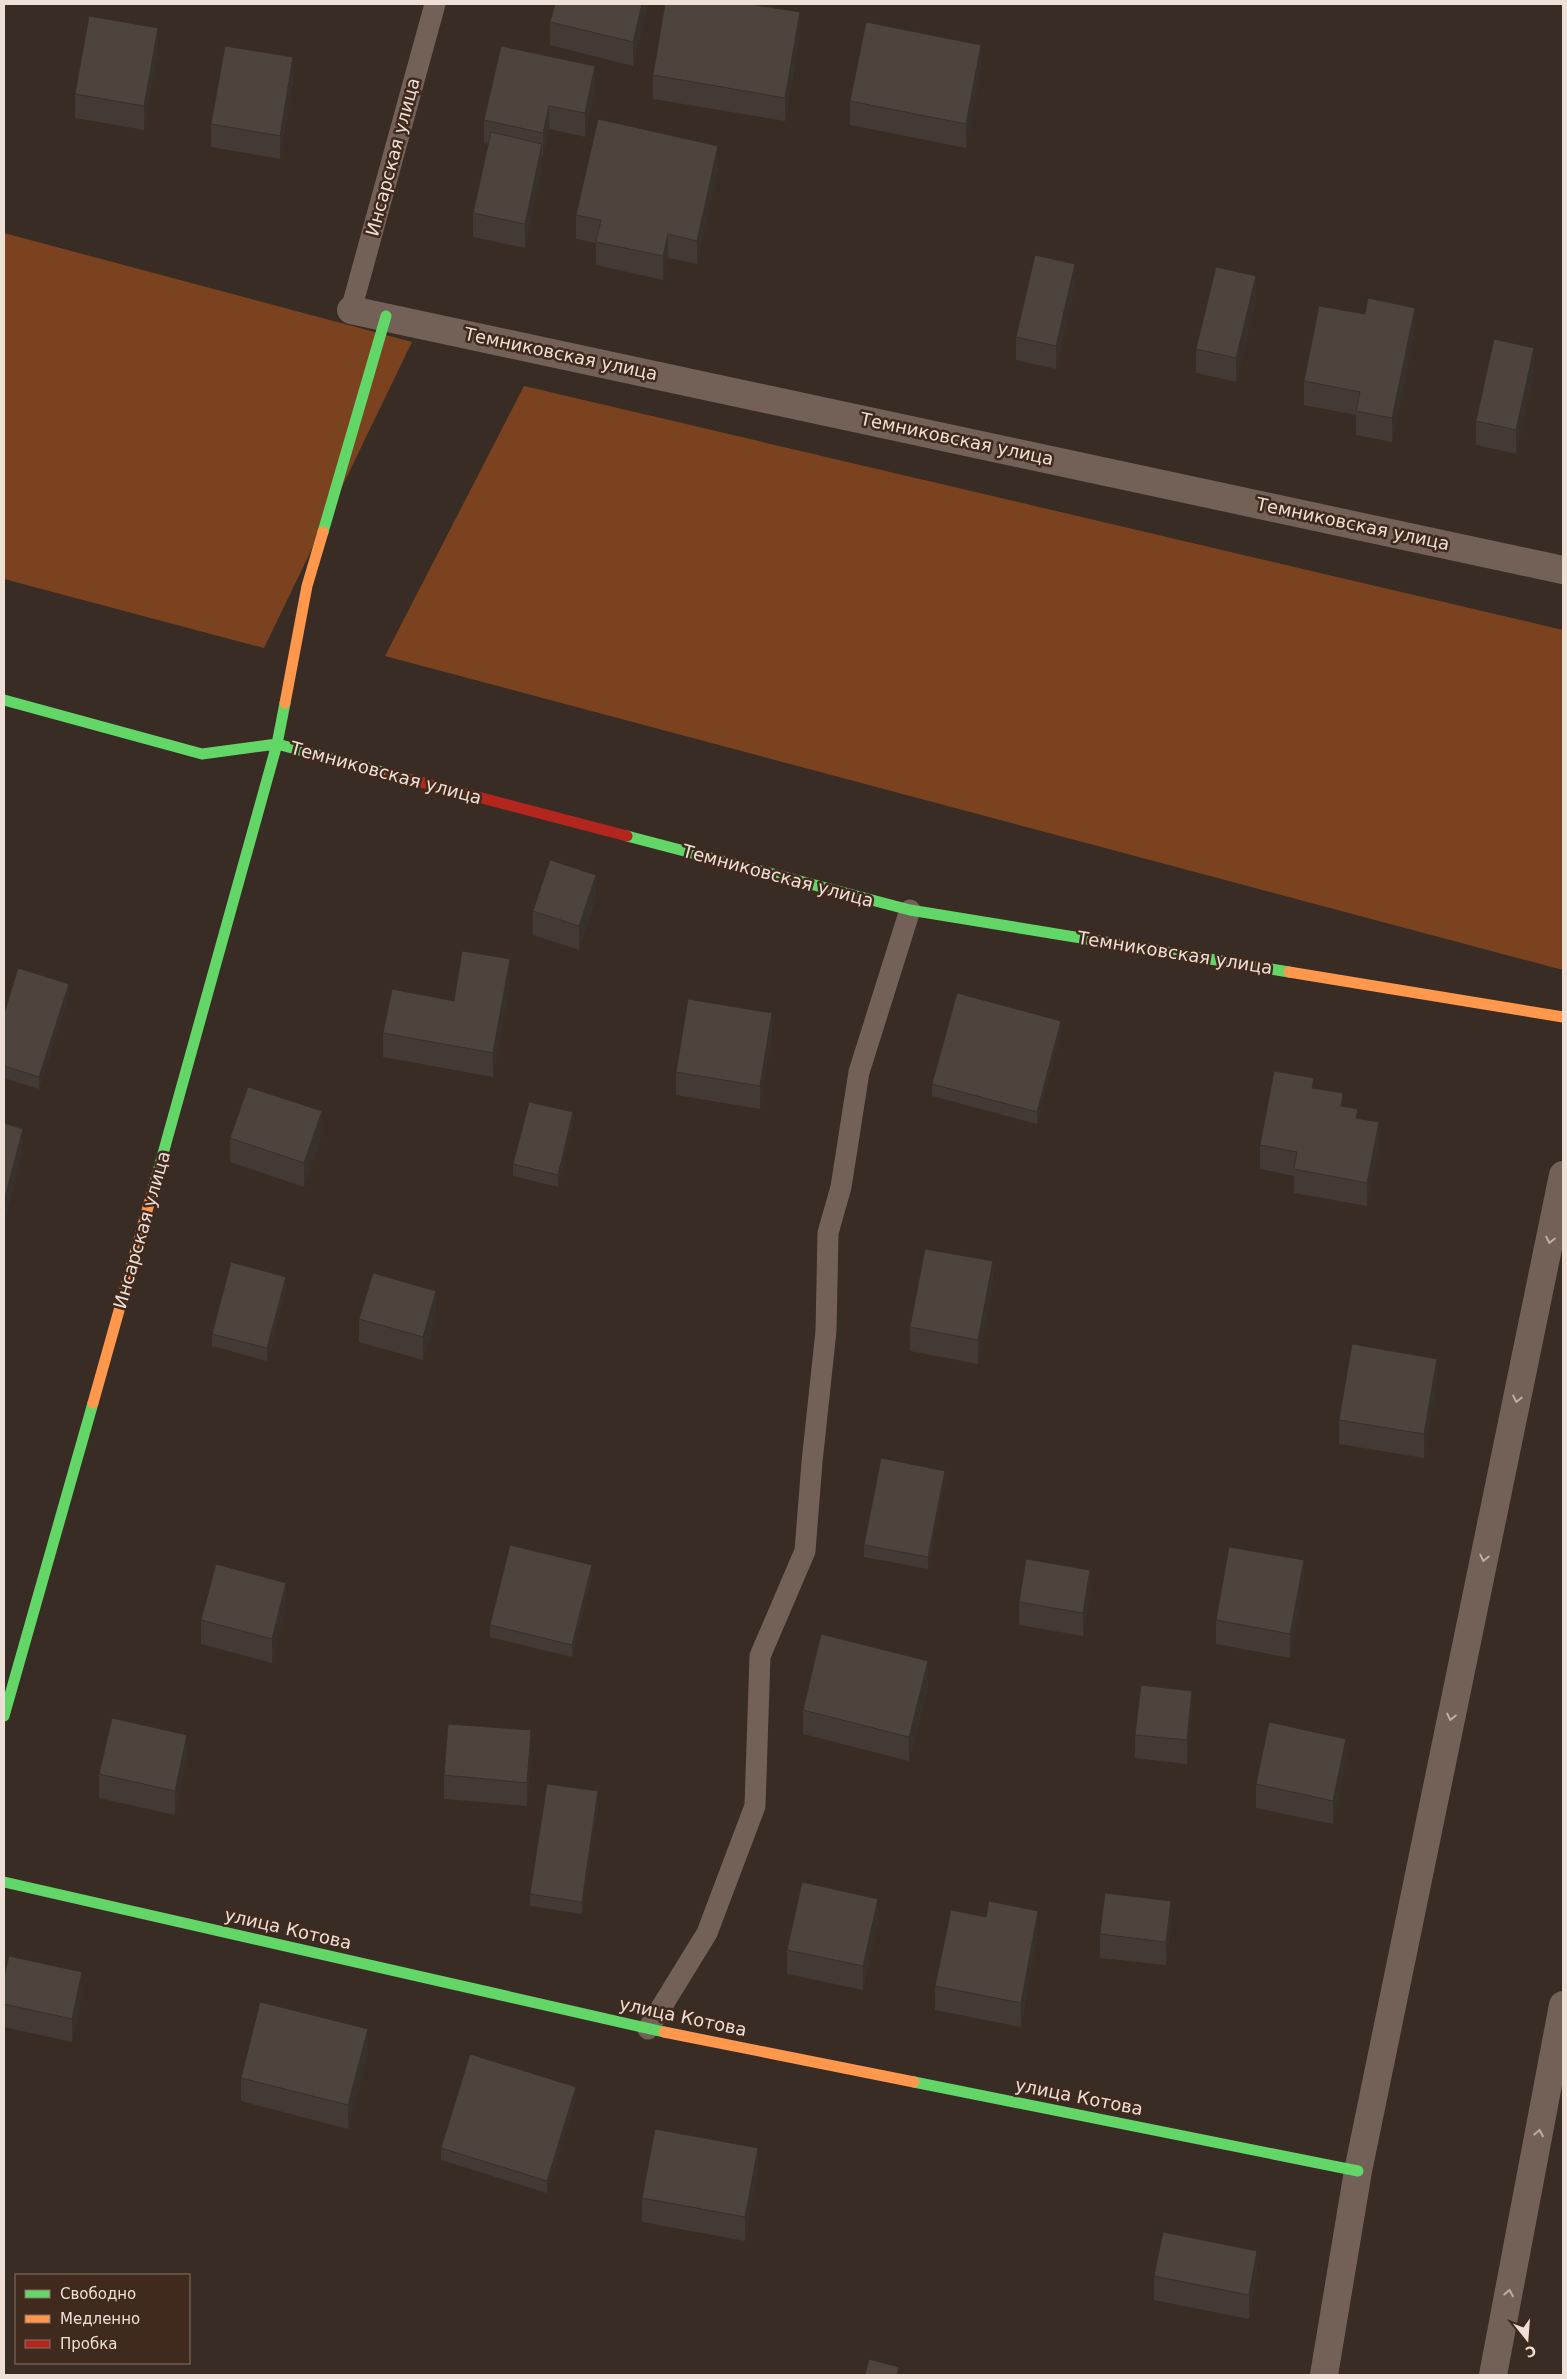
<svg xmlns="http://www.w3.org/2000/svg" width="1567" height="2379" viewBox="0 0 1567 2379" font-family="'DejaVu Sans',sans-serif">
	<style>
		.forest { fill: #7b421f }
		.lines { fill: none; stroke-linecap: round; stroke-linejoin: round }
		.lane { stroke: #736157; stroke-width: 21 }
		.street { stroke: #736157; stroke-width: 28 }
		.fast { stroke: #63d668; stroke-width: 11 }
		.slow { stroke: #ff974d; stroke-width: 11 }
		.jam { stroke: #b3261e; stroke-width: 11 }
		.wall { fill: #433a35 }
		.shaded-wall { fill: #37302b }
		.building { fill: #4e443e; stroke: #37302b }
		.oneway { stroke: #bdada4 }
		.labels { text-anchor: middle; stroke-width: 5; stroke-linejoin: round; paint-order: stroke }
		.street-label { font-size: 18px; fill: #eedfd7; stroke: #402a1d }
	</style>
	<rect width="100%" height="100%" fill="#382c25"/>
	<path class="forest" d="M4,233l408,109 -148,306 -260,-69z
		M524,386l1039,244v340l-1178,-314z"/>
	<g class="lines">
		<path class="lane" d="M351,310l84,-306
			M648,2029l59,-96 48,-127 5,-150 45,-105 7,-89 14,-131 2,-98 13,-46 18,-115 51,-162"/>
		<path class="street" d="M351,310l1212,260
			M1324,2375l34,-204 205,-996
			M1493,2375l70,-370"/>
		<path class="fast" d="M323,532l63,-216
			M4,700l198,54 75,-10 113,30
			M627,836l283,74 379,62
			M154,1186l123,-442 8,-41
			M4,1716l89,-313
			M4,1882l660,150
			M914,2082l444,89"/>
		<path class="slow" d="M285,703l22,-117 16,-54
			M1289,972l274,45
			M93,1403l61,-217
			M664,2032l250,50"/>
		<path class="jam" d="M390,774l237,62"/>
	</g>
	<path class="wall" d="M648,4l-15,62 -83,-21v-23z
		M800,36l-15,85 -132,-22v-24z
		M158,52l-14,78 -69,-12v-24z
		M981,68l-15,80 -116,-23v-24z
		M293,81l-13,78 -69,-12v-23z
		M595,90l-10,47 -36,-8 -6,27h-1v11l-17,81 -52,-11v-24l15,-69 -4,-1v-23z
		M718,169l-21,95 -29,-6 -5,22 -67,-15v-22l-20,-4v-24z
		M1075,287l-19,82 -40,-9v-23z
		M1256,300l-20,82 -40,-9v-24z
		M1415,331l-23,111 -36,-7v-20l-52,-10v-24z
		M1534,372l-18,82 -40,-9v-24z
		M596,899l-17,51 -46,-15v-24z
		M510,983l-17,94 -110,-20v-24l71,-32z
		M69,996l-30,93 -35,-11v-64z
		M1061,1033l-24,91 -105,-28v-12z
		M772,1036l-12,73 -84,-14v-23z
		M1314,1088l29,18 15,13 21,27 -12,60 -73,-13v-17l-34,-7v-24z
		M573,1124l-15,63 -45,-11v-12z
		M322,1134l-18,53 -74,-25v-24z
		M993,1285l-15,79 -68,-13v-24z
		M286,1289l-19,72 -55,-15v-12z
		M436,1315l-13,45 -64,-18v-23z
		M1437,1383l-13,75 -85,-14v-24z
		M945,1483l-17,86 -64,-12v-12z
		M592,1577l-20,80 -82,-20v-12z
		M1304,1584l-14,74 -74,-14v-24z
		M1090,1594l-7,42 -64,-11v-23z
		M286,1606l-14,57 -71,-19v-24z
		M928,1685l-19,76 -106,-27v-24z
		M1192,1714l-5,50 -52,-6v-23z
		M531,1754l-4,52 -83,-7v-24z
		M187,1759l-12,56 -76,-17v-24z
		M1346,1762l-13,62 -77,-16v-24z
		M598,1803l-16,111 -52,-8v-12z
		M986,1917l52,17 -17,93 -86,-17v-24z
		M878,1922l-15,68 -76,-16v-24z
		M1171,1924l-5,41 -66,-7v-24z
		M4,1977l78,19 -10,46 -68,-15z
		M368,2053l-20,76 -107,-28v-23z
		M576,2099l-29,94 -106,-33v-12z
		M758,2172l-13,69 -103,-19v-24z
		M1257,2274l-8,45 -95,-19v-24z"/>
	<path class="shaded-wall" d="M642,4h6l-15,62v-24z
		M800,12v24l-15,85v-23z
		M158,28v24l-14,78v-24z
		M981,45v23l-15,80v-24z
		M293,57v24l-13,78v-23z
		M595,66v24l-10,47v-24z
		M549,106v23l-6,27v-23z
		M542,144v23l-17,81v-24z
		M718,146v23l-21,95v-23z
		M668,234v24l-5,22v-24z
		M1075,264v23l-19,82v-23z
		M1256,276v24l-20,82v-24z
		M1415,308v23l-23,111v-24z
		M1534,348v24l-18,82v-24z
		M596,875v24l-17,51v-24z
		M510,959v24l-17,94v-24z
		M69,984v12l-30,93v-12z
		M772,1013v23l-12,73v-23z
		M1061,1021v12l-24,91v-12z
		M1343,1093v24l-2,-11z
		M322,1111v23l-18,53v-24z
		M573,1112v12l-15,63v-12z
		M1379,1122v24l-12,60v-23z
		M23,1129v23l-19,73v-24z
		M993,1261v24l-15,79v-24z
		M286,1277v12l-19,72v-13z
		M436,1291v24l-13,45v-23z
		M1437,1359v24l-13,75v-24z
		M945,1471v12l-17,86v-12z
		M1304,1560v24l-14,74v-24z
		M592,1565v12l-20,80v-12z
		M1090,1570v24l-7,42v-23z
		M286,1583v23l-14,57v-24z
		M928,1661v24l-19,76v-24z
		M1192,1691v23l-5,50v-24z
		M531,1730v24l-4,52v-23z
		M187,1735v24l-12,56v-24z
		M1346,1739v23l-13,62v-23z
		M598,1791v12l-16,111v-12z
		M878,1899v23l-15,68v-24z
		M1171,1901v23l-5,41v-23z
		M1038,1911v23l-17,93v-24z
		M82,1972v24l-10,46v-23z
		M368,2029v24l-20,76v-24z
		M576,2087v12l-29,94v-12z
		M758,2148v24l-13,69v-24z
		M1257,2251v23l-8,45v-24z"/>
	<path class="building" d="M555,4h87l-9,38 -83,-20z
		M665,4h85l50,8 -15,86 -132,-23z
		M89,16l69,12 -14,78 -69,-12z
		M866,22l115,23 -15,79 -116,-23z
		M225,46l68,11 -13,79 -69,-12z
		M501,46l94,20 -10,47 -36,-7 -6,27 -59,-13z
		M598,119l120,27 -21,95 -29,-7 -5,22 -67,-14 5,-22 -25,-5z
		M491,132l51,12 -17,80 -52,-11z
		M1035,255l40,9 -19,82 -40,-9z
		M1216,267l40,9 -20,82 -40,-9z
		M1368,298l47,10 -23,110 -36,-7 4,-19 -56,-11 15,-75 46,8z
		M1494,339l40,9 -18,82 -40,-9z
		M550,860l46,15 -17,51 -46,-15z
		M462,951l48,8 -17,94 -110,-20 9,-44 62,12z
		M18,968l51,16 -30,93 -35,-11v-52z
		M957,993l104,28 -24,91 -105,-28z
		M688,999l84,14 -12,73 -84,-14z
		M1274,1071l40,7 -2,10 31,5 -2,13 17,3 -2,9 23,4 -12,61 -73,-14 3,-17 -37,-7z
		M248,1087l74,24 -18,52 -74,-25z
		M529,1102l44,10 -15,63 -45,-11z
		M4,1123l19,6 -19,72z
		M925,1249l68,12 -15,79 -68,-13z
		M231,1262l55,15 -19,71 -55,-14z
		M373,1273l63,18 -13,46 -64,-18z
		M1352,1344l85,15 -13,75 -85,-14z
		M881,1458l64,13 -17,86 -64,-12z
		M510,1545l82,20 -20,80 -82,-20z
		M1229,1547l75,13 -14,74 -74,-14z
		M1026,1559l64,11 -7,43 -64,-11z
		M216,1564l70,19 -14,56 -71,-19z
		M821,1634l107,27 -19,76 -106,-27z
		M1141,1685l51,6 -5,49 -52,-5z
		M112,1718l75,17 -12,56 -76,-17z
		M1269,1722l77,17 -13,62 -77,-17z
		M448,1724l83,6 -4,53 -83,-8z
		M547,1784l51,7 -16,111 -52,-8z
		M802,1882l76,17 -15,67 -76,-16z
		M1105,1893l66,8 -5,41 -66,-8z
		M989,1901l49,10 -17,92 -86,-17 16,-76 35,7z
		M9,1956l73,16 -10,47 -68,-15v-27z
		M260,2002l108,27 -20,76 -107,-27z
		M470,2054l106,33 -29,94 -106,-33z
		M655,2129l103,19 -13,69 -103,-19z
		M1163,2232l94,19 -8,44 -95,-19z
		M869,2359l30,8 -2,8h-32z"/>
	<defs><path id="oneway-chevron" d="M-2-3.5L2.5 0L-2 3.5" fill="none" stroke-width="1.6" stroke-linecap="round" stroke-linejoin="round" transform="scale(1.25)"/></defs>
	<g class="oneway">
		<use href="#oneway-chevron" transform="translate(1550 1240) rotate(102)"/>
		<use href="#oneway-chevron" transform="translate(1517 1399) rotate(102)"/>
		<use href="#oneway-chevron" transform="translate(1484 1558) rotate(102)"/>
		<use href="#oneway-chevron" transform="translate(1451 1717) rotate(102)"/>
		<use href="#oneway-chevron" transform="translate(1539 2133) rotate(-79)"/>
		<use href="#oneway-chevron" transform="translate(1509 2293) rotate(-79)"/>
	</g>
	<g class="labels">
		<g class="street-label">
			<text transform="translate(393 157) rotate(-75)" y="6">Инсарская улица</text>
			<text transform="translate(561 354) rotate(12)" y="6">Темниковская улица</text>
			<text transform="translate(957 439) rotate(12)" y="6">Темниковская улица</text>
			<text transform="translate(1353 524) rotate(12)" y="6">Темниковская улица</text>
			<text transform="translate(386 773) rotate(15)" y="6">Темниковская улица</text>
			<text transform="translate(778 876) rotate(15)" y="6">Темниковская улица</text>
			<text transform="translate(1175 953) rotate(9)" y="6">Темниковская улица</text>
			<text transform="translate(142 1230) rotate(-74)" y="6">Инсарская улица</text>
			<text transform="translate(288 1929) rotate(13)" y="6">улица Котова</text>
			<text transform="translate(683 2017) rotate(12)" y="6">улица Котова</text>
			<text transform="translate(1079 2097) rotate(11)" y="6">улица Котова</text>
		</g>
	</g>
	<rect width="1567" height="2379" fill="none" stroke="#eedfd7" stroke-width="10"/>
	<rect x="15" y="2274" width="175" height="90" fill="#402a1d" stroke="#867267"/>
	<rect x="25" y="2290" width="25" height="8" fill="#63d668" stroke="#867267"/>
	<text x="60" y="2299" font-size="15" fill="#eedfd7">Свободно</text>
	<rect x="25" y="2315" width="25" height="8" fill="#ff974d" stroke="#867267"/>
	<text x="60" y="2324" font-size="15" fill="#eedfd7">Медленно</text>
	<rect x="25" y="2340" width="25" height="8" fill="#b3261e" stroke="#867267"/>
	<text x="60" y="2349" font-size="15" fill="#eedfd7">Пробка</text>
	<g transform="translate(1527 2339) rotate(163)" stroke="#402a1d" stroke-width="4" paint-order="stroke">
	<path d="M0-4L9 19L0 12L-9 19Z" fill="#eedfd7"/>
	<text y="-8" font-size="14" font-weight="bold" text-anchor="middle" fill="#eedfd7">С</text>
	</g>
</svg>
